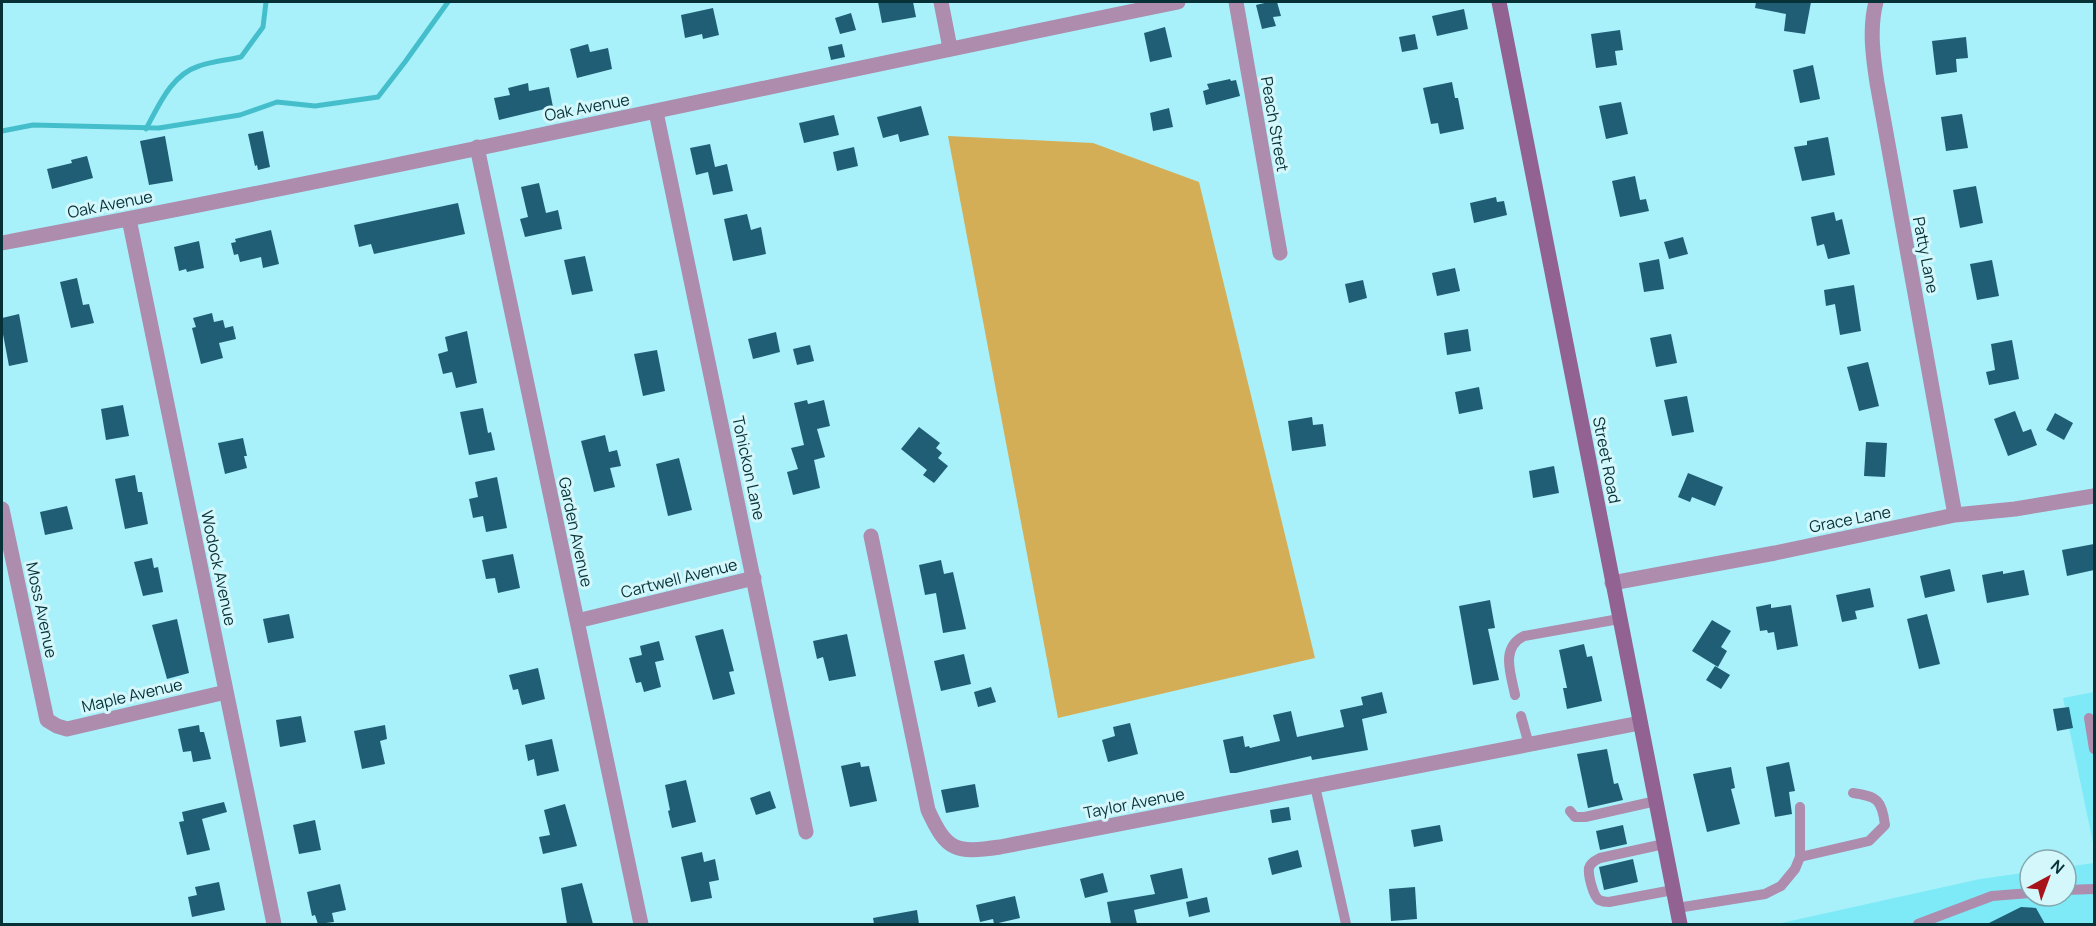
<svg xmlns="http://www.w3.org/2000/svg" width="2096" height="926" viewBox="0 0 2096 926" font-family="Manrope,sans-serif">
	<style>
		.built { fill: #7eeaf7 }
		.green { fill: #d4ae56 }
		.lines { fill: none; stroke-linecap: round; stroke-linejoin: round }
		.stream { stroke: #45becc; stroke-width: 5 }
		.building { fill: #205e75 }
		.lane { stroke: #ad8cad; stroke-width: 10 }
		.street { stroke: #ad8cad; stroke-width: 15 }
		.secondary { stroke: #926292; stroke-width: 15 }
		.labels { text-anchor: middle; stroke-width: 6; stroke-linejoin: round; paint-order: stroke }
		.street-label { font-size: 16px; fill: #063136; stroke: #d4f7fc }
	</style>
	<rect width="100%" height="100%" fill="#a8f1fa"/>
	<path class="built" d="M2094,692v156l-31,-150z
		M2094,863v61h-317l203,-45 50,-7v24h36v-29z"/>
	<path class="green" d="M948,136l145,7 106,39 116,476 -257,60z"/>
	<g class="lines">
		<path class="stream" d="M146,129c13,-24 25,-54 53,-63 14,-5 29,-6 42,-9l22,-30 3,-25
			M2,131l31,-6 126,3 81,-13 37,-13 38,4 63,-9 27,-35 43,-60"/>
	</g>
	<path class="building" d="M878,2h35l3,15 -34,6z
		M1269,2h8l4,14 -8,1 3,9 -14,3 -6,-24z
		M1756,2h55l-6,32 -21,-3 2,-17 -31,-6z
		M713,8l6,27 -16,4 -1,-5 -17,4 -4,-23z
		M1464,9l4,20 -31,7 -5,-20z
		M851,13l5,17 -16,4 -5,-16z
		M1165,27l7,30 -22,5 -6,-29z
		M1620,30l3,20 -8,1 2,14 -21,3 -5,-34z
		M1415,34l3,15 -16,3 -3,-15z
		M1966,37l2,21 -12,1 1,13 -21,3 -4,-34z
		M588,44l2,8 18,-4 4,21 -35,9 -7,-29z
		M842,44l3,13 -14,3 -3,-13z
		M1813,65l7,34 -20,4 -7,-33z
		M1230,79l1,2 5,-1 4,16 -34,9 -3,-14 6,-2 -2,-5z
		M1452,82l3,16h3l6,31 -24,5 -2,-11 -7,1 -8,-36z
		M528,83l1,8 20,-4 4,20 -54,13 -5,-22 16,-3 -2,-7z
		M1621,102l7,32 -22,5 -7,-33z
		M921,106l8,29 -29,7 -2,-8 -15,4 -6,-21z
		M1169,108l4,19 -20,4 -3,-18z
		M1962,114l6,34 -22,3 -5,-34z
		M834,115l5,20 -35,8 -5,-20z
		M263,131l7,36 -12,3 -1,-5 -2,1 -7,-32z
		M165,136l8,45 -24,4 -9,-44z
		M1828,137l7,38 -33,6 -8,-34 13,-2v-4z
		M710,144l5,23 12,-3 6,27 -20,4 -5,-23 -12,3 -6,-27z
		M854,147l4,19 -21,5 -4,-19z
		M87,156l6,22 -41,11 -5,-20 25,-6 -1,-3z
		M1635,176l5,24 6,-1 3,12 -29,6 -8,-36z
		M539,183l7,30 12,-3 4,19 -37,8 -5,-18 8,-2 -7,-30z
		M1976,186l7,37 -23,5 -7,-38z
		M1496,197l1,5 7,-1 3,14 -33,8 -4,-20z
		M458,203l7,31 -91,20 -3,-10 -12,3 -5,-22z
		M1834,212l2,9 6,-2 8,35 -22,5 -4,-15 -7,2 -6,-29z
		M747,214l4,16 10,-3 5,27 -33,7 -9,-42z
		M271,230l8,34 -16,4 -2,-11 -21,5 -2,-8 -4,1 -3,-12 5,-1 -1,-3z
		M1683,237l5,17 -19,5 -5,-17z
		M199,241l5,27 -17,4 -1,-3 -7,2 -5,-24z
		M585,256l8,35 -21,4 -8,-35z
		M1659,259l5,30 -20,3 -5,-29z
		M1992,260l7,36 -22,4 -7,-36z
		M1455,268l5,23 -23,5 -5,-23z
		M77,278l6,27 6,-1 5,19 -23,5 -11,-46z
		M1363,280l4,18 -18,5 -4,-19z
		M1854,285l7,46 -21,4 -5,-31 -9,2 -2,-16z
		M212,313l2,9 9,-2 2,8 8,-2 3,13 -17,4 4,15 -22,6 -9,-36 4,-1 -3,-9z
		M19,314l9,48 -19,4 -7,-37v-11z
		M1468,329l3,22 -24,4 -3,-22z
		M467,331l10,52 -21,5 -4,-16 -9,2 -5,-20 10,-3 -3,-14z
		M776,332l4,20 -27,7 -5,-20z
		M1671,334l6,29 -21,4 -6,-29z
		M2012,340l7,39 -30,6 -3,-13 9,-2 -4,-26z
		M810,345l4,16 -17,4 -4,-16z
		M657,350l8,41 -22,5 -9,-42z
		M1868,362l11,44 -20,5 -12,-44z
		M1479,387l4,22 -24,5 -4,-22z
		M1687,396l7,36 -22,4 -8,-36z
		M807,400l1,4 16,-4 6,26 -13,3 8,28 -11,3 6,28 -27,7 -6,-23 11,-3 -7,-21 13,-3 -10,-42z
		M123,405l6,31 -23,4 -5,-31z
		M483,408l5,25 3,-1 4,18 -26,5 -9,-43z
		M2015,411l8,21 8,-3 6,16 -29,11 -14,-37z
		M2055,413l18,10 -9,17 -18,-10z
		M1312,417l1,8 10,-1 3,22 -34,5 -4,-30z
		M919,427l21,16 -4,5 6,5 -4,5 10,8 -14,17 -11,-8 4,-5 -26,-21z
		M605,435l4,17 8,-2 4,16 -11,2 5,19 -21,5 -13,-51z
		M243,438l4,18h-3l3,12 -22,6 -7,-31z
		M1866,442l21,1 -2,34 -21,-1z
		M679,458l13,52 -24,6 -12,-52z
		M1554,466l5,27 -26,5 -4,-27z
		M1688,473l35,14 -8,19 -23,-9 -2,5 -12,-5z
		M135,475l3,17h4l6,32 -23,5 -10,-50z
		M497,477l10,51 -21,4 -3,-16 -10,2 -4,-19 9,-2 -3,-15z
		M67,506l6,23 -28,6 -5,-23z
		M2094,544v26l-27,6 -5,-26z
		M513,554l7,34 -22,5 -3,-15 -9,1 -4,-19z
		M152,558l2,10 4,-1 5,25 -20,4 -9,-34z
		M941,560l3,14 9,-2 13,57 -23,4 -7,-40 -11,2 -6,-30z
		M1950,569l5,22 -30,7 -5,-22z
		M2024,570l5,25 -42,8 -5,-28 21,-4v3z
		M1870,588l4,19 -19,4 2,8 -15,3 -6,-27z
		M1490,600l5,28 -7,1 11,51 -26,5 -14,-79z
		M1771,604v4l20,-3 7,41 -21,4 -3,-18 -6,1 -1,-3 -7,1 -4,-24z
		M289,614l5,24 -26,5 -5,-24z
		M1927,614l13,50 -21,5 -12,-50z
		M177,619l12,54 -22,6 -15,-54z
		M1712,620l19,11 -10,16 6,4 -9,16 -26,-16z
		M723,629l11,42 -5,1 6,22 -22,6 -18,-64z
		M847,634l9,42 -27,5 -6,-24 -6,2 -4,-18z
		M659,641l5,19 -9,2 6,25 -17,5 -3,-10 -5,1 -7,-25 13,-3 -2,-9z
		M1584,644l3,13 5,-1 10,45 -35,8 -4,-21h4l-8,-38z
		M964,654l7,30 -30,7 -7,-30z
		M1715,666l15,9 -9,14 -15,-9z
		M538,668l7,31 -23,6 -4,-16 -5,1 -4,-15z
		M991,687l5,15 -18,5 -4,-15z
		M1382,692l5,21 -25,6 6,31 -56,10 -1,-4 -75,17h-6l-7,-33 20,-4 2,11 4,-1 1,2 30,-7 -7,-26 18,-4 6,26 47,-10 -4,-17 23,-5 -2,-8z
		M2069,707l4,21 -16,3 -4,-22z
		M301,716l5,26 -26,5 -4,-27z
		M1130,723l8,31 -30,8 -6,-22 13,-4 -2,-9z
		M199,725l1,7h4l7,27 -18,3 -2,-11 -8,1 -5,-23z
		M385,725l2,14 -7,2 5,23 -23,5 -8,-38z
		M552,739l7,32 -22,5 -3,-17 -6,2 -3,-16z
		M1607,749l7,35 4,-1 5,17 -35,8 -11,-54z
		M860,762l1,5 8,-1 8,35 -27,6 -9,-41z
		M1789,762l6,29 -6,1 3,22 -17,3 -9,-50z
		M1731,767l4,21 -4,1 9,35 -33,8 -14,-58z
		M686,780l10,42 -24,6 -4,-17 2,-1 -5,-25z
		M975,784l4,23 -33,6 -5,-23z
		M770,791l6,17 -20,7 -6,-17z
		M224,802l3,10 -25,7 8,31 -23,5 -8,-33 5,-1 -2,-9z
		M565,804l12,42 -34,8 -4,-17 11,-2 -6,-25z
		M1289,807l2,13 -19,3 -2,-13z
		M315,820l6,30 -22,4 -6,-29z
		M1440,825l3,16 -29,6 -3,-17z
		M1623,825l4,19 -27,6 -4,-19z
		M1298,850l4,17 -30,8 -4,-17z
		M702,852l2,10 11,-3 4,21 -10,2 3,16 -21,4 -10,-45z
		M1633,859l5,23 -34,8 -5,-23z
		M1182,868l6,30 -54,12 3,14h-26l-4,-22 48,-8 -5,-19z
		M1103,873l5,19 -23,6 -5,-19z
		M219,882l6,28 -33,7 -4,-20 9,-2 -2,-8z
		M582,883l11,41h-26l-6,-36z
		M340,884l6,26 -14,3 2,9 -16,2 -3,-9 -3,1 -5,-24z
		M1415,887l2,32 -26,2 -2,-32z
		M1015,896l5,22 -26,6 -1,-5 -13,3 -4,-17z
		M1207,897l3,15 -21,5 -3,-15z
		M2021,907l15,1 9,16h-58z
		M917,910l2,14h-45l-1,-6z"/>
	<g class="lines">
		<path class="lane" d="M1515,695c-4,-21 -15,-47 9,-59l95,-17
			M1521,716l8,29
			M2089,718l5,31
			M1315,786l31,138
			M1570,811l5,6h10l71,-16
			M1664,844l-64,14c-4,2 -10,5 -11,10 -1,7 4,28 10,32 2,1 8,2 10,2l64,-12
			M1800,857l69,-16 16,-16c-3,-25 -8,-29 -32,-32
			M2066,890l28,-1
			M1677,908l88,-14 16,-8 14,-17 5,-12v-50
			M1918,924l74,-28 38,-3"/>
		<path class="street" d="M941,2l9,46
			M1236,2l44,251
			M1876,2c-7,26 -3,55 1,81l78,432
			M656,112l150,720
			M477,147l164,777
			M129,219l145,705
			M2,243c393,-74 784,-161 1176,-241
			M2,509l45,211 10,6 10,3 159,-37
			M871,536l57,274c19,42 28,43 72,37l640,-124
			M1612,583l163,-30 180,-38 60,-6 79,-13
			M577,621l177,-43"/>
		<path class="secondary" d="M1499,2l181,922"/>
	</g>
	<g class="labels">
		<g class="street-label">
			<text transform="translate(587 107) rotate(-11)" y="6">Oak Avenue</text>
			<text transform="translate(1275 124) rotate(80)" y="6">Peach Street</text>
			<text transform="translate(110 204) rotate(-11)" y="6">Oak Avenue</text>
			<text transform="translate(1926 255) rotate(79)" y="6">Patty Lane</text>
			<text transform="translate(1607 460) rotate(79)" y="6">Street Road</text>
			<text transform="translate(749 468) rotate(78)" y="6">Tohickon Lane</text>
			<text transform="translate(1850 519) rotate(-11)" y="6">Grace Lane</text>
			<text transform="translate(576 532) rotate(78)" y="6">Garden Avenue</text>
			<text transform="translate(219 568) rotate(78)" y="6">Wodock Avenue</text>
			<text transform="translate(679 578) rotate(-14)" y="6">Cartwell Avenue</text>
			<text transform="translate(42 610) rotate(78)" y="6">Moss Avenue</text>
			<text transform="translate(132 695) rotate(-13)" y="6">Maple Avenue</text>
			<text transform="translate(1134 803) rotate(-11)" y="6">Taylor Avenue</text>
		</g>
	</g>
	<rect width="2096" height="926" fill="none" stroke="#063136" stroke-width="6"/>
	<g transform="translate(2048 878) rotate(41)"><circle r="28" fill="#d4f7fc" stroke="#82a8ad" stroke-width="1.5"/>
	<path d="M0-4.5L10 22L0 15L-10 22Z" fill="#a8131a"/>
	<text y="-9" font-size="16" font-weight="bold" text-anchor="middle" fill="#063136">N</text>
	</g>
</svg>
